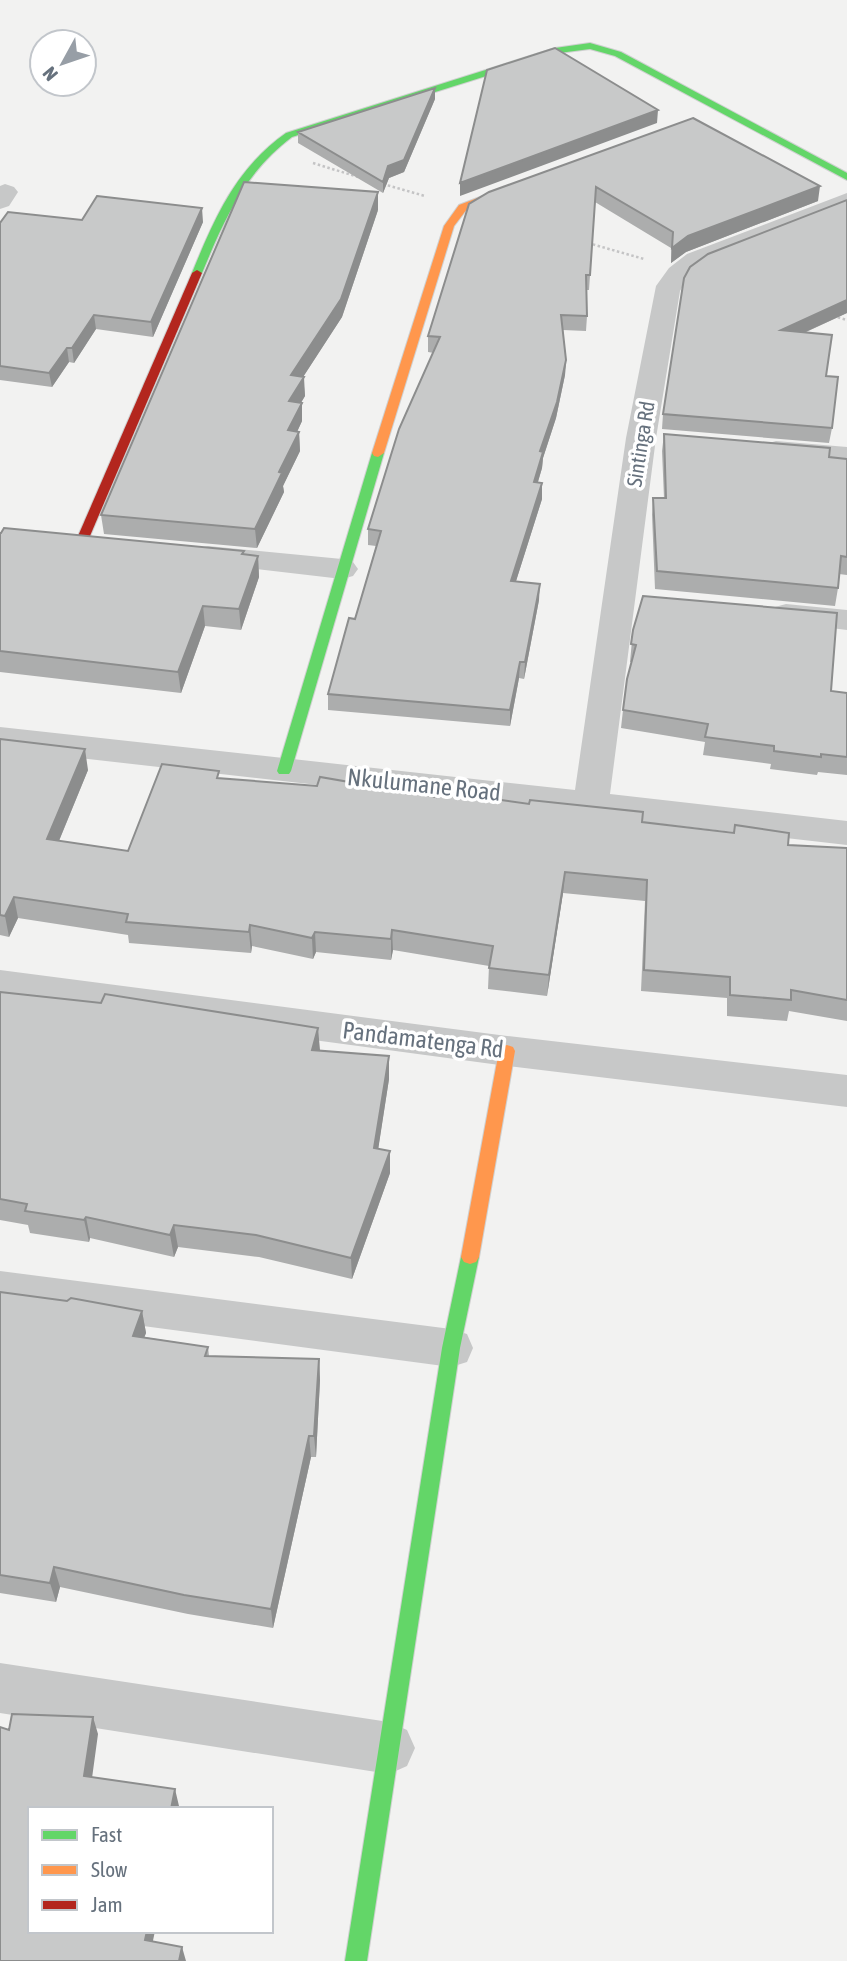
<svg xmlns="http://www.w3.org/2000/svg" width="847" height="1961" viewBox="0 0 847 1961" font-family="'Asap Condensed',sans-serif">
	<style>
		.lines { fill: none; stroke-linecap: round; stroke-linejoin: round }
		.fast-casing { stroke: #cfd0d0; stroke-width: 2 }
		.slow-casing { stroke: #cfd0d0; stroke-width: 2 }
		.jam-casing { stroke: #cfd0d0; stroke-width: 2 }
		.path { stroke: #c4c4c5; stroke-width: 2.5; stroke-dasharray: 2.5 2.5; stroke-linecap: butt }
		.street { fill: #c7c8c8; fill-rule: evenodd }
		.fast { fill: #63d668; fill-rule: evenodd }
		.slow { fill: #ff974d; fill-rule: evenodd }
		.jam { fill: #b3261e; fill-rule: evenodd }
		.wall { fill: #acadad }
		.shaded-wall { fill: #8c8d8d }
		.building { fill: #c8c9c9; stroke: #8c8d8d; stroke-width: 2 }
		.labels { text-anchor: middle; stroke-width: 7; stroke-linejoin: round; paint-order: stroke }
		.far-street-label { font-size: 21px; fill: #66717d; stroke: #fff }
		.street-label { font-size: 24px; fill: #66717d; stroke: #fff }
	</style>
	<rect width="100%" height="100%" fill="#f2f2f1"/>
	<g class="lines">
		<defs>
			<path id="fast" d="M590,43l31,9 226,121v7l-232,-124 -25,-7 -31,4 -267,84c-47,35 -68,83 -90,136l-5,3 -5,-3c22,-54 44,-105 94,-140l269,-85z
				M378,449l6,4 -93,318 -2,3h-10l-2,-3 95,-318z
				M470,1250l6,2 3,5 -19,91 -93,613h-22l97,-613 19,-91 3,-5z"/>
			<path id="slow" d="M519,182l4,1v4l-56,22 -13,17 -70,227 -6,4 -4,-1 -2,-3 72,-227 15,-21z
				M507,1045l6,2 2,4 -36,206 -3,5 -6,2 -6,-2 -3,-5 38,-206 2,-4z"/>
			<path id="jam" d="M197,270l5,3 -115,270 -2,3h-8l-2,-3 117,-270z"/>
		</defs>
		<use href="#fast" class="fast-casing"/>
		<use href="#slow" class="slow-casing"/>
		<use href="#jam" class="jam-casing"/>
		<path class="path" d="M313,163l45,14
			M383,184l42,12
			M588,243l56,16
			M833,316l14,4"/>
		<path class="street" d="M5,184l9,3 4,5 -9,14 -9,3v-23z
			M847,193v17l-142,56 -18,13 -7,12 -24,147 -46,356 237,27v24l-847,-96v-22l575,63 51,-352 30,-152 13,-18 18,-14z
			M776,441l71,6v18l-81,-9 -5,-6 5,-6z
			M208,546l134,13 11,3 5,7 -5,7 -11,3 -145,-17 -5,-7 5,-7z
			M786,604l61,6v20l-72,-9 -5,-7 5,-7z
			M0,970l507,66 340,39v32l-340,-41 -507,-68z
			M0,1271l451,58 16,5 6,14 -6,14 -16,5 -451,-60z
			M0,1663l389,59 18,8 8,18 -8,18 -18,8 -389,-61z"/>
		<use href="#fast" class="fast"/>
		<use href="#slow" class="slow"/>
		<use href="#jam" class="jam"/>
	</g>
	<path class="wall" d="M435,99l-31,73 -15,6 -6,15 -85,-50v-11z
		M693,118l125,83 -132,51 -15,11v-15l-76,-46 -6,88h-3l1,26 -1,15 -23,-1 3,30 -1,15 -9,43 -13,40 -1,10 -4,14 4,17 -26,82 23,19 -15,79 -5,-1 -9,48 -182,-16v-16l27,-75 21,-73 -8,-1v-16l66,-176 -6,-1v-16l41,-132z
		M847,200v113l-43,20 22,43 6,52 -3,15 -167,-14 1,-15z
		M378,210l-36,107 -39,60 2,19 -4,6 1,19 -5,11h2l1,19 -17,35 1,6 -27,56 -153,-14 -3,-19z
		M82,220l121,2 -50,115 -57,-8 -22,34 -5,-1 -17,25 -52,-7v-157z
		M664,434l183,25v116l-8,-1 -1,14 -3,18 -180,-17 -3,-74 1,-17h11l-2,-47z
		M0,533l244,18v3l14,2 1,21 -18,53 -36,-4 -24,67 -181,-21z
		M633,630l198,61 16,2v82l-29,-3 -1,3 -47,-6 1,-5 -68,-9 2,-13 -84,-14 2,-18 9,-48h-2z
		M0,739l88,31 -29,71 69,10 92,-73 216,19 206,25 146,23 59,3v173l-58,-10 -2,10 -60,-5v-18l-86,-7 4,-90 -82,-8 -16,103 -59,-7 1,-23 -96,-16 -2,10 -75,-8 -3,7 -61,-13 -1,7 -122,-10 -1,-8 -110,-17 -9,19 -9,-2z
		M0,992l320,59 69,28 -11,70 12,24 -38,106 -93,-22 -81,-10 -4,10 -84,-19 -1,4 -59,-9 -2,-8 -28,-5z
		M0,1292l142,19 4,22 -2,4 64,10 1,9 110,3 1,21 -4,77h-5l-38,171 -85,-14 -128,-27 -4,15 -56,-9z"/>
	<path class="shaded-wall" d="M435,88v11l-31,73 -15,6 -6,15v-11l5,-16z
		M658,110l-1,13 -197,73v-13z
		M820,186l-2,15 -132,51 -15,11 1,-15 16,-12z
		M378,192v18l-36,107 -50,77 -1,-19z
		M202,208l1,14 -50,115 -2,-15z
		M847,300v13l-68,31 2,-14z
		M94,315l2,14 -22,34 -2,-15z
		M67,348l2,14 -17,25 -3,-14z
		M566,360l-1,15 -9,43 -13,40 -1,10 -9,30 1,-16 6,-31z
		M304,377l1,19 -14,24 -2,-19z
		M302,403v18l-13,28 -1,-19z
		M299,432l1,19 -17,35 1,6 -27,56 -2,-19 24,-57z
		M542,483v16l-31,98v-16z
		M258,556l1,21 -18,53 -2,-21z
		M540,584l-1,16 -15,79 1,-17z
		M203,606l2,20 -24,67 -3,-21z
		M520,662l-1,16 -9,48v-16z
		M85,749l3,21 -37,90 -4,-21z
		M565,872l-2,21 -16,103 2,-21z
		M14,897l4,21 -9,19 -4,-21z
		M250,925l2,21 -1,7 -2,-21z
		M392,930l1,20 -2,10v-21z
		M315,932l1,20 -3,7 -1,-21z
		M318,1028l2,22h-8z
		M389,1056v23l-14,91 -1,-22z
		M390,1151v22l-38,106 -1,-21z
		M86,1217l4,21 -1,4 -5,-22z
		M174,1225l4,22 -4,10 -4,-22z
		M142,1311l4,22 -9,24 -4,-21z
		M319,1359l1,21 -4,77 -2,-21z
		M309,1436l2,21 -38,171 -2,-19z
		M54,1567l6,20 -4,15 -6,-19z
		M93,1717l5,17 -8,59 -6,-17z
		M175,1789l4,17 -1,3h-7z
		M147,1931h8l-5,24 -5,-15z
		M182,1947l4,14h-7z"/>
	<path class="building" d="M555,48l103,62 -198,73 27,-113z
		M435,88l-31,72 -16,6 -5,16 -85,-50z
		M693,118l127,68 -132,50 -16,12 1,-16 -77,-45 -6,88h-4l1,41 -26,-1 5,45 -9,42 -17,49 3,1 -9,30 8,1 -31,98 29,3 -15,78h-5l-10,48 -182,-16 21,-76 6,1 26,-88 -13,-2 31,-100 41,-92 -12,-1 41,-132 20,-12z
		M244,182l134,10 -37,107 -50,76 13,2 -15,24 13,2 -14,27 11,2 -20,40 3,1 -27,56 -154,-14z
		M97,196l105,12 -51,114 -57,-7 -22,33h-5l-18,25 -49,-7v-143l8,-11 74,8z
		M847,200v100l-66,30 51,5 -6,41 12,1 -6,51 -169,-14 21,-136 6,-11 18,-13z
		M664,434l166,14 -1,9 18,2v98l-6,-1 -3,32 -181,-17 -4,-73h13z
		M4,528l240,23 -2,3 16,2 -19,53 -36,-3 -25,66 -178,-21v-118h1z
		M643,596l194,17 -6,78 16,2v64l-26,-3v3l-47,-6v-5l-69,-9 3,-13 -85,-14 4,-31 9,-34 -5,-1 2,-14z
		M0,739l85,10 -38,90 81,12 34,-87 57,7 -2,7 100,8 3,-9 116,20 1,-6 92,13 1,-4 113,12 -1,10 92,11 1,-8 54,8 -1,12 59,3v152l-56,-10v10l-61,-5v-18l-86,-7 3,-90 -82,-8 -16,103 -60,-7 4,-22 -101,-16 -1,9 -76,-7 -3,6 -62,-13 -1,7 -123,-10 2,-8 -114,-17 -9,19 -5,-1z
		M0,992l101,11 4,-9 213,34 -6,22 77,6 -15,92 16,3 -39,107 -95,-23 -82,-10 -4,10 -84,-18 -2,3 -59,-9 2,-7 -27,-5z
		M0,1292l67,9 4,-3 71,13 -9,25 75,11 -3,9 114,3 -5,77h-5l-38,173 -87,-14 -130,-28 -4,16 -50,-8z
		M12,1714l81,3 -9,59 91,13 -4,20h-141v122h117l-2,9 37,7 -3,14h-179v-234l9,3z"/>
	<g class="labels">
		<g class="far-street-label">
			<text transform="translate(641 444) rotate(-81)" y="7">Sintinga Rd</text>
		</g>
		<g class="street-label">
			<text transform="translate(424 785) rotate(6)" y="8">Nkulumane Road</text>
			<text transform="translate(423 1040) rotate(7)" y="8">Pandamatenga Rd</text>
		</g>
	</g>
	<rect x="28" y="1807" width="245" height="126" fill="#ffffff" stroke="#c2c6cb" stroke-width="2"/>
	<rect x="42" y="1830" width="35" height="10" fill="#63d668" stroke="#c2c6cb" stroke-width="2"/>
	<text x="91" y="1842" font-size="21" fill="#66717d">Fast</text>
	<rect x="42" y="1865" width="35" height="10" fill="#ff974d" stroke="#c2c6cb" stroke-width="2"/>
	<text x="91" y="1877" font-size="21" fill="#66717d">Slow</text>
	<rect x="42" y="1900" width="35" height="10" fill="#b3261e" stroke="#c2c6cb" stroke-width="2"/>
	<text x="91" y="1912" font-size="21" fill="#66717d">Jam</text>
	<g transform="translate(63 63) rotate(230)"><circle r="33" fill="#ffffff" stroke="#c2c6cb" stroke-width="2"/>
	<path d="M0-5L12 26L0 18L-12 26Z" fill="#979ea6"/>
	<text y="-10" font-size="19" font-weight="bold" text-anchor="middle" fill="#66717d">N</text>
	</g>
</svg>
